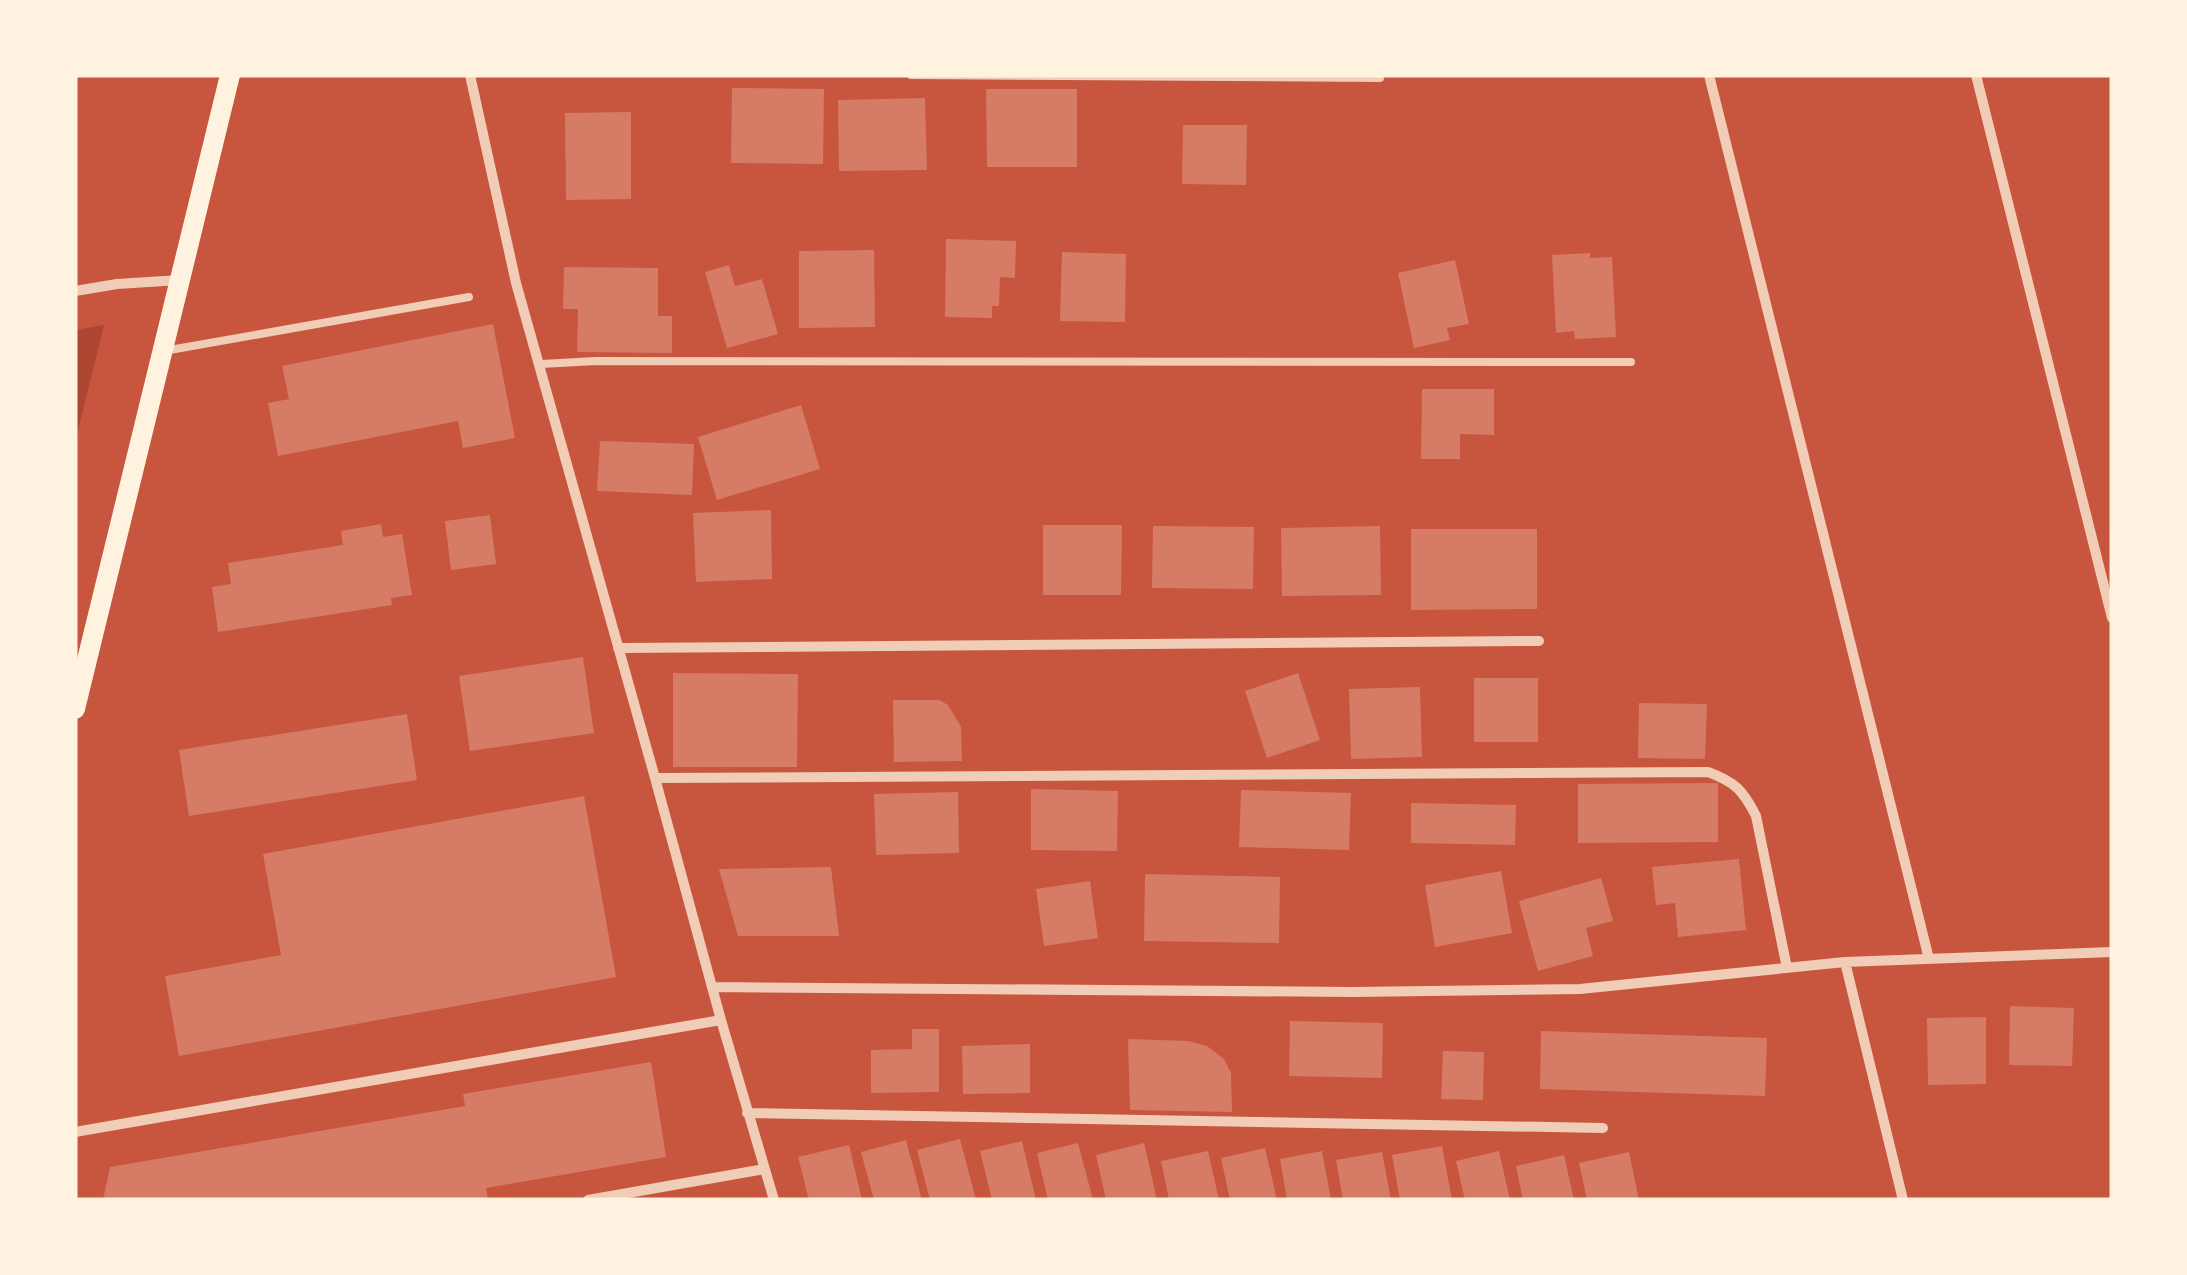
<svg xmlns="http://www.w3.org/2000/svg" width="2187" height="1275" viewBox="0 0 2187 1275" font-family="'Fira Sans',sans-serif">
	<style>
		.green { fill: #ae4732 }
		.building { fill: #d67c66 }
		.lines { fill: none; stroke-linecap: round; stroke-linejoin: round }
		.service { stroke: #f1ccb7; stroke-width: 8 }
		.minor { stroke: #f1ccb7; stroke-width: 10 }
		.secondary { stroke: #fff3e0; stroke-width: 20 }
	</style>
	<rect width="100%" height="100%" fill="#c8553d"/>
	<path class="green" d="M104,325l-29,118v-113z"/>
	<path class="building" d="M732,88l92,1 -1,75 -92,-1z
		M986,89h91v78h-90z
		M925,98l2,72 -88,1 -1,-71z
		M631,112v87l-65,1 -1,-87z
		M1183,125h64l-1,60 -64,-1z
		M946,239l70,2 -1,37 -15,-1 -1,29h-7v12l-47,-1z
		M874,250l1,77 -76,1v-77z
		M1062,252l64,2 -1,68 -65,-1z
		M1590,253v5l22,-1 4,80 -41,2 -1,-8 -18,2 -4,-78z
		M1455,260l14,64 -22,4 3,12 -36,8 -16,-75z
		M729,265l6,21 27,-7 16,55 -51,14 -22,-76z
		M564,267l94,1v48h14v37l-95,-1 1,-43h-15z
		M493,324l22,114 -52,10 -5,-27 -180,35 -10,-53 21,-4 -7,-33z
		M1422,389h72v46l-34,-1v25h-39z
		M801,405l19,64 -103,31 -19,-63z
		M600,441l94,3 -2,51 -95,-4z
		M771,510l1,69 -76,3 -3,-69z
		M490,515l6,49 -45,6 -6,-49z
		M381,524l2,13 19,-3 10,61 -21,3 1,7 -174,27 -6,-45 19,-3 -3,-21 115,-18 -2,-14z
		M1043,525h79l-1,70h-78z
		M1153,526l101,1 -1,62 -101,-1z
		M1380,526l1,69 -99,1 -1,-68z
		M1411,529h126v80l-126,1z
		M583,657l11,76 -124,18 -11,-75z
		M673,673l125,1 -1,93h-124z
		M1298,673l22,67 -53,18 -22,-67z
		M1474,678h64v64h-64z
		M1420,687l2,70 -71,2 -2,-70z
		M893,700h46l9,5 13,22 1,34 -68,1z
		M1639,703l68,1 -2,55 -67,-1z
		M407,714l10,66 -228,36 -10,-66z
		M1718,783v59l-140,1v-59z
		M1031,789l87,2 -1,60 -86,-1z
		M1241,790l110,3 -2,57 -110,-3z
		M958,792l1,61 -83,2 -2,-61z
		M584,796l32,181 -437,79 -14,-80 116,-21 -18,-101z
		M1411,803l105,2 -1,40 -104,-2z
		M1739,859l7,71 -68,7 -3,-34 -19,2 -4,-38z
		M831,867l8,69h-101l-19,-67z
		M1501,871l11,62 -77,14 -10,-62z
		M1145,874l135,3 -1,66 -135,-2z
		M1601,878l12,43 -27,7 7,28 -55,15 -19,-70z
		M1090,881l8,57 -54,8 -8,-57z
		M2010,1006l64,2 -2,58 -63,-1z
		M1986,1017v67l-58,1 -1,-67z
		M1290,1021l93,2 -1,55 -93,-2z
		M912,1029h27v63l-68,1v-43l41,-1z
		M1541,1031l226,7 -2,58 -225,-7z
		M1128,1039l61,2 18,5 17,13 7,14 1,39 -102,-2z
		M1030,1044v49l-67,1 -1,-48z
		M1443,1051l41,1 -1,48 -42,-1z
		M651,1062l15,95 -180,31 2,12h-385l7,-33 355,-61 -2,-12z
		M960,1139l16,61h-46l-13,-50z
		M906,1140l16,60h-48l-13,-48z
		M1022,1141l14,59h-44l-12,-49z
		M1078,1143l15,57h-45l-11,-47z
		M1144,1143l13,57h-51l-10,-45z
		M849,1145l13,55h-53l-11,-43z
		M1442,1146l10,54h-52l-8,-45z
		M1265,1148l12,52h-47l-9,-42z
		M1208,1151l11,49h-50l-8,-39z
		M1322,1151l9,49h-44l-7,-41z
		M1499,1151l11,49h-45l-9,-39z
		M1382,1152l9,48h-48l-7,-40z
		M1629,1152l10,48h-52l-8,-37z
		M1564,1155l10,45h-51l-7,-34z"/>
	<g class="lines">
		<path class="service" d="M911,75l469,3
			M164,351l305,-54
			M541,364l55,-3 1035,1"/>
		<path class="minor" d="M470,75l46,208 139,495 66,242 53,180
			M1709,75l220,884
			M1976,75l136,543
			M75,291l42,-7 63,-4
			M618,648l921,-7
			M655,778l1053,-6c27,10 35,18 48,44l31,152
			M1845,962l58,238
			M712,987l640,5 228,-3 265,-27 267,-10
			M747,1113l856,15
			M75,1132l646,-112
			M588,1200l177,-31"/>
		<path class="secondary" d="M75,709l155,-634"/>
	</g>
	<rect width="2187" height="1275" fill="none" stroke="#fff3e0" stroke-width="155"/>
</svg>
